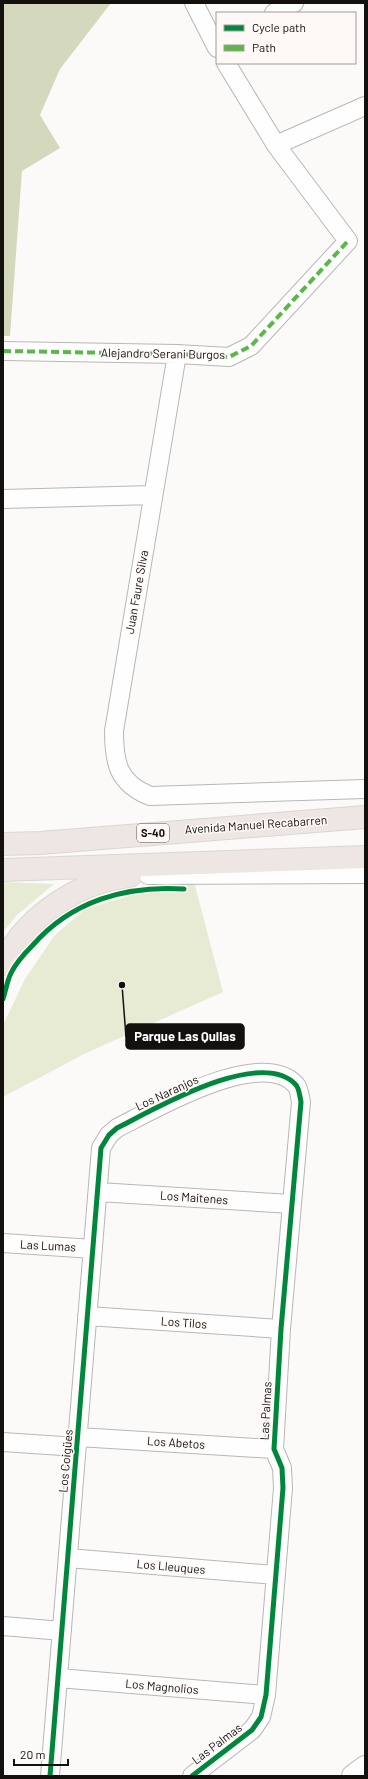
<svg xmlns="http://www.w3.org/2000/svg" width="368" height="1779" viewBox="0 0 368 1779" font-family="Barlow,sans-serif">
	<style>
		.green { fill: #e7ebd3 }
		.forest { fill: #d4d8bd }
		.lines { fill: none; stroke-linecap: round; stroke-linejoin: round }
		.minor-casing { stroke: #b9b7b5; stroke-width: 20 }
		.tertiary-casing { stroke: #b9b7b5; stroke-width: 24 }
		.primary-casing { stroke: #d9d7d6; stroke-width: 24 }
		.minor { stroke: #fffefe; stroke-width: 18 }
		.tertiary { stroke: #fffefe; stroke-width: 22 }
		.primary { stroke: #eee6e2; stroke-width: 22 }
		.quiet { stroke: #58b947; stroke-width: 4; stroke-dasharray: 8 4; stroke-linecap: butt }
		.cycleway-casing { stroke: #fef9f6; stroke-width: 8 }
		.cycleway { stroke: #00873e; stroke-width: 5 }
		.labels { text-anchor: middle; stroke-width: 3; stroke-linejoin: round; paint-order: stroke }
		.shield { fill: #fef9f6; stroke: #5a5654; stroke-width: 1 }
		.shield-label { font-size: 11px; font-weight: bold; fill: #14100e }
		.street-label { font-size: 12px; fill: #14100e; stroke: #fef9f6 }
		.leader { fill: none; stroke: #14100e; stroke-width: 1.5 }
		.callout-dot { fill: #14100e; stroke: #fef9f6; stroke-width: 1.5 }
		.callout { fill: #14100e; stroke: #14100e; stroke-width: 1.5 }
		.callout-label { font-size: 13px; text-anchor: middle; font-weight: bold; fill: #fff }
	</style>
	<rect width="100%" height="100%" fill="#fcfaf8"/>
	<path class="green" d="M193,878l30,114 -139,62 -81,43v-72l22,-46 30,-44 30,-26z
		M3,882l51,2 -37,31 -14,17z"/>
	<path class="forest" d="M3,3h108l-51,66 -20,46 20,33 -38,23 -12,165h-7z"/>
	<g class="lines">
		<defs>
			<path id="minor" d="M194,3l23,45
				M274,13l20,-10
				M276,145l89,-39
				M3,351l174,3 52,3 22,-11 97,-105 -72,-96 -50,-82
				M177,354l-63,377c0,32 4,52 36,65l215,-7
				M3,499l150,-4
				M148,875l217,-1
				M98,1192l193,12
				M3,1243l90,6
				M87,1316l194,13
				M78,1437l196,12
				M3,1442l74,5
				M68,1558l207,17
				M3,1626l59,5
				M58,1678l208,17
				M50,1776l51,-628 8,-13 8,-7c36,-18 144,-82 179,-43 3,3 4,12 5,17l-20,227 -7,120 8,19 1,20 -17,207 -5,22 -9,13 -60,46"/>
			<path id="tertiary" d="M353,1776l12,-9"/>
			<path id="primary" d="M3,844l37,-1 325,-26
				M3,870l362,-13
				M3,964c22,-47 76,-83 127,-88"/>
		</defs>
		<use href="#minor" class="minor-casing"/>
		<use href="#tertiary" class="tertiary-casing"/>
		<use href="#primary" class="primary-casing"/>
		<use href="#minor" class="minor"/>
		<use href="#tertiary" class="tertiary"/>
		<use href="#primary" class="primary"/>
		<path class="quiet" d="M3,351l174,3 52,3 22,-11 97,-105"/>
		<defs>
			<path id="cycleway" d="M3,999c3,-9 4,-18 8,-26 5,-10 13,-19 21,-27 39,-45 94,-61 152,-57
				M50,1776l51,-628 8,-13 8,-7c36,-18 144,-82 179,-43 3,3 4,12 5,17l-20,227 -7,120 8,19 1,20 -17,207 -5,22 -9,13 -60,46"/>
		</defs>
		<use href="#cycleway" class="cycleway-casing"/>
		<use href="#cycleway" class="cycleway"/>
	</g>
	<g class="labels">
		<rect class="shield" x="137" y="824" width="32" height="18" rx="3"/>
		<g class="shield-label">
			<text x="153" y="837">S-40</text>
		</g>
		<g class="street-label">
			<text transform="translate(163 354) rotate(1)" y="4">Alejandro Serani Burgos</text>
			<text transform="translate(137 592) rotate(-80)" y="4">Juan Faure Silva</text>
			<text transform="translate(256 825) rotate(-4)" y="4">Avenida Manuel Recabarren</text>
			<text transform="translate(167 1093) rotate(-25)" y="4">Los Naranjos</text>
			<text transform="translate(194 1198) rotate(4)" y="4">Los Maitenes</text>
			<text transform="translate(48 1246) rotate(3)" y="4">Las Lumas</text>
			<text transform="translate(184 1323) rotate(4)" y="4">Los Tilos</text>
			<text transform="translate(266 1411) rotate(-87)" y="4">Las Palmas</text>
			<text transform="translate(176 1443) rotate(4)" y="4">Los Abetos</text>
			<text transform="translate(66 1461) rotate(-85)" y="4">Los Coigües</text>
			<text transform="translate(171 1567) rotate(5)" y="4">Los Lleuques</text>
			<text transform="translate(162 1687) rotate(5)" y="4">Los Magnolios</text>
			<text transform="translate(217 1744) rotate(-37)" y="4">Las Palmas</text>
		</g>
	</g>
	<path class="leader" d="M122 985L126 1037"/>
	<circle class="callout-dot" cx="122" cy="985" r="4"/>
	<rect class="callout" x="126" y="1024" width="118" height="25" rx="4"/>
	<g class="callout-label">
		<text x="185" y="1041">Parque Las Quilas</text>
	</g>
	<rect width="368" height="1779" fill="none" stroke="#14100e" stroke-width="8"/>
	<rect x="216" y="12" width="140" height="52" fill="#fef9f6" stroke="#a09c99"/>
	<rect x="224" y="25" width="20" height="6" fill="#00873e" stroke="#a09c99"/>
	<text x="252" y="32" font-size="12" fill="#14100e">Cycle path</text>
	<rect x="224" y="45" width="20" height="6" fill="#58b947" stroke="#a09c99"/>
	<text x="252" y="52" font-size="12" fill="#14100e">Path</text>
	<path d="M14 1759v6h54v-6" fill="none" stroke="#14100e" stroke-width="2"/>
	<text x="20" y="1759" font-size="12" fill="#14100e" stroke="#fef9f6" stroke-width="3" paint-order="stroke">20 m</text>
</svg>
